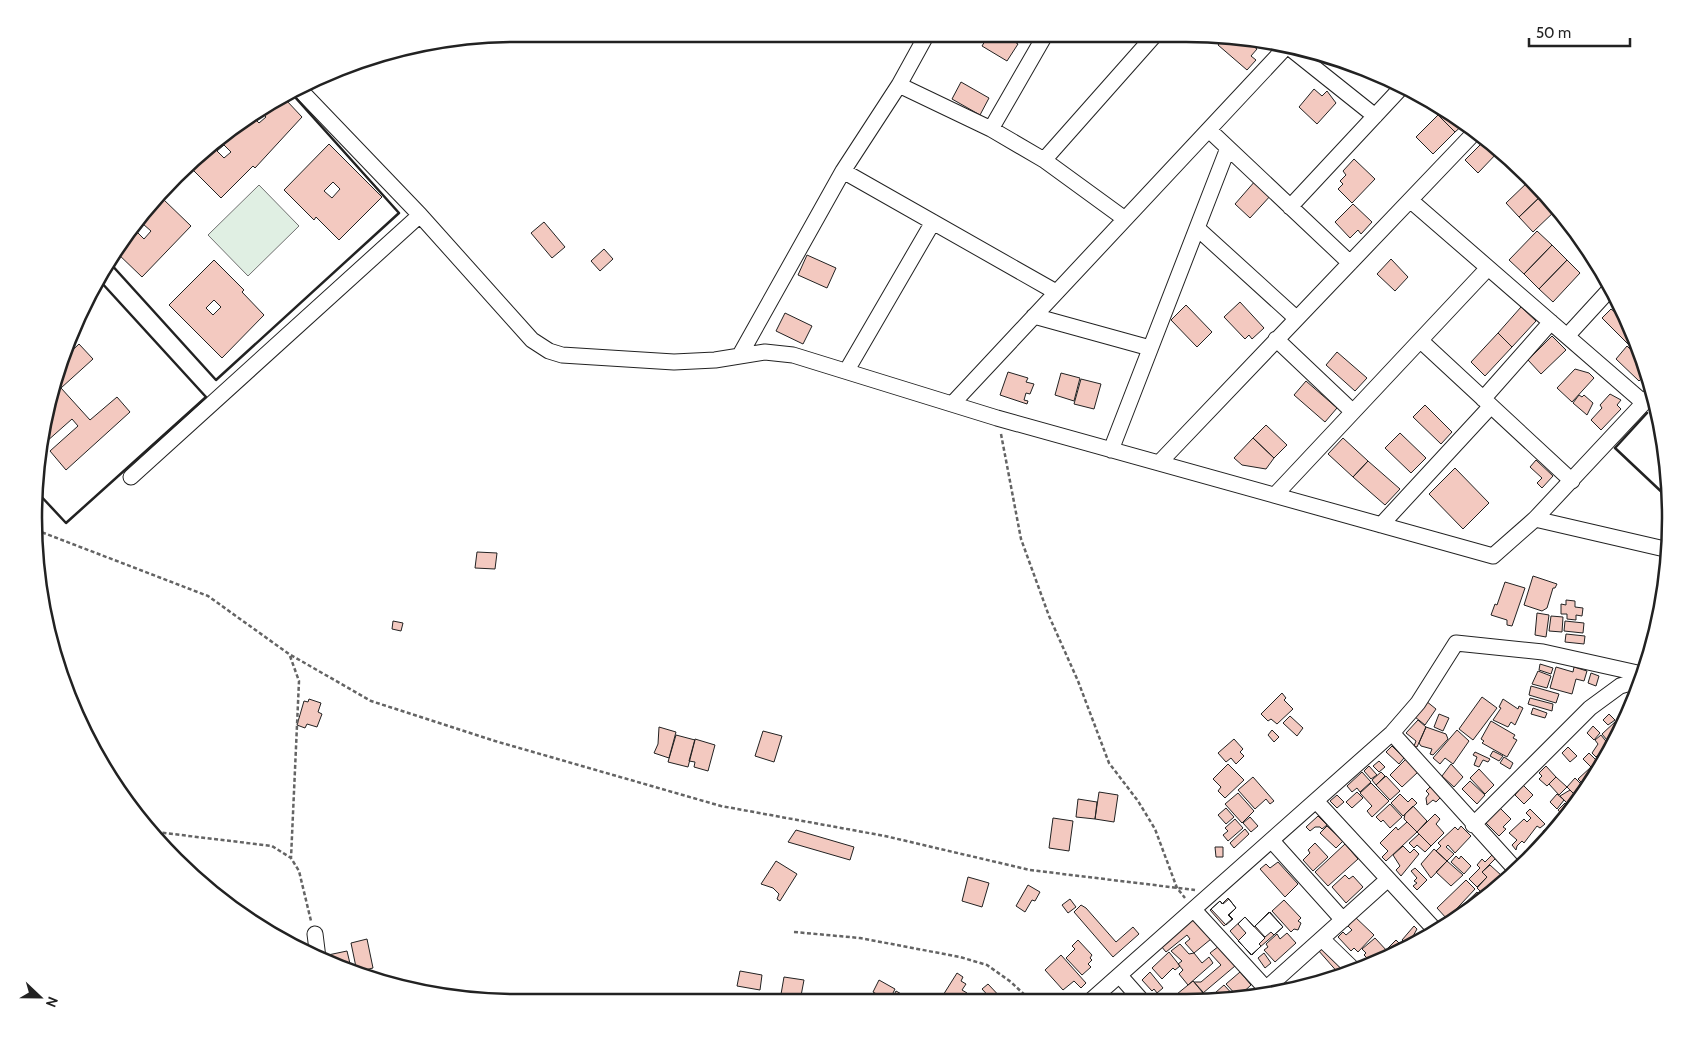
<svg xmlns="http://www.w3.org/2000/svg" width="1704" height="1037" viewBox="0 0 1704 1037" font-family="Cabin,sans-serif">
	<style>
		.green { fill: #e0efe3; stroke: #6f6f6f }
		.building { fill: #f3c9c0; stroke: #222; fill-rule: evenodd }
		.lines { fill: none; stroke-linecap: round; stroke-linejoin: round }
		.minor-casing { stroke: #222; stroke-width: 17 }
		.path { stroke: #646464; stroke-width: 2.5; stroke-dasharray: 4 2.5; stroke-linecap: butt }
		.minor { stroke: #fff; stroke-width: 15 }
		.wall { stroke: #222; stroke-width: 2.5 }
		.rim { fill: none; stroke: #222; stroke-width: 2.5 }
	</style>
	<rect width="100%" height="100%" fill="#fff"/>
	<path class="green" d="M259,185l40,41 -51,50 -40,-41z"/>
	<path class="building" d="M988,36h17l13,8 -11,17 -25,-15z
		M1223,38l7,6 5,-6h8l14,11 -6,7 5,4 -9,10 -29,-25z
		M961,82l28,16 -9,17 -28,-16z
		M1314,89l8,7 5,-5 9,12 -19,21 -18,-17z
		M286,100l16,17 -47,51 -2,-2 -32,32 -30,-30 33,-34 30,-16 5,5 7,-6 -4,-4zM224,145l7,7 -7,6 -7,-7z
		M1442,111l22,13 -9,8 -17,-17z
		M1438,115l17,17 -22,22 -17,-17z
		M1486,139l13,12 -21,22 -13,-13z
		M329,144l53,53 -43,43 -23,-23 -2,3 -30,-30zM333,182l7,7 -8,9 -8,-7z
		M1354,159l21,20 -23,24 -14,-14 5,-5 -3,-3 6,-6 -3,-4z
		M1256,180l16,14 -22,24 -15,-14z
		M1530,180l14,13 -25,24 -13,-14z
		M1544,193l13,16 -24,23 -14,-15z
		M163,199l28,27 -49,51 -27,-26zM143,224l8,7 -7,8 -8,-8z
		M1353,204l19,18 -11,12 -3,-4 -8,8 -15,-16z
		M544,222l21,25 -13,11 -21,-25z
		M1537,231l15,14 -28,29 -15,-14z
		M1552,245l15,15 -28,29 -15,-15z
		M604,249l9,10 -13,12 -9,-10z
		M807,255l29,13 -9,20 -29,-13z
		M1391,259l17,18 -13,14 -18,-17z
		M214,260l30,30 -2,2 22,23 -42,43 -53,-53zM214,300l7,7 -8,8 -7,-7z
		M1567,260l13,13 -27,29 -14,-13z
		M1240,302l24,26 -12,11 -3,-4 -4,4 -21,-22z
		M1186,305l26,27 -15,15 -26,-27z
		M1521,307l15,14 -24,26 -14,-14z
		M1611,309l5,4 4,-3 14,29 -6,5 -26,-26z
		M785,313l27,13 -9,18 -27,-13z
		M1498,333l14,14 -27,29 -14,-14z
		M1552,336l14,14 -25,24 -13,-14z
		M79,344l14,15 -32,29 29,32 27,-23 13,15 -64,58 -16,-19 28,-25 -6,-7 -26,23 5,-30 3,-2 -2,-2 7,-45z
		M1627,346l17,17 3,10 -8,8 -23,-22z
		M1337,352l30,26 -12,13 -29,-26z
		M1575,369l14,4 5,5 -22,24 -15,-14z
		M1008,372l20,6 -2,4 8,2 -4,10 -4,-1 -2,7 4,1 -1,3 -27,-9z
		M1061,373l19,5 -6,23 -19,-6z
		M1081,379l20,5 -7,25 -20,-5z
		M1306,381l31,27 -12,14 -31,-27z
		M1610,394l11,6 -4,5 4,4 -20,21 -10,-10 11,-12 -2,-3z
		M1579,395l3,2 2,-2 9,8 -6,12 -14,-12z
		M1425,405l27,27 -11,12 -28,-27z
		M1266,425l21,20 -13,13 -21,-20z
		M1400,433l26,25 -15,15 -26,-25z
		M1253,438l21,20 -8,11 -24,-4 -8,-7z
		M1343,438l25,23 -15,16 -25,-23z
		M1536,460l17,16 -11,12 -5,-5 5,-5 -12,-11z
		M1368,461l32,28 -15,16 -32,-28z
		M1455,468l34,35 -26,26 -34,-35z
		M477,552l20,1 -2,16 -20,-1z
		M1533,576l24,8 -2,4h-2l-6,20 -5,3 -18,-6z
		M1505,582l20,6 -13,38 -5,-1v-5l-16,-5 4,-11 2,1z
		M1566,600l9,1v6l8,1 -1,8 -6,-1v5l-9,-1v-5h-6v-10l5,1z
		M1537,613l12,2 -3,22 -11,-2z
		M1551,616l12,1 -1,15 -13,-1z
		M393,621l10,2 -2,8 -9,-2z
		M1565,621l19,2 -1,10 -19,-2z
		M1566,634l19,2 -1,8 -19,-2z
		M1540,664l13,4 -2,6 -12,-4z
		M1556,667l17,5 1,-5 13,4 -3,10 -8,-2 -4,15 -22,-6z
		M1538,671l13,5 -4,12 -15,-4z
		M1591,673l8,3 -3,10 -8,-3z
		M1531,686l28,8 -3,9 -27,-8z
		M1282,693l4,5 -2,2 9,9 -16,15 -6,-5 -3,2 -7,-7z
		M1482,697l15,11 -24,32 -14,-11z
		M1530,698l23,6 -1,7 -24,-7z
		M309,699l12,4 -3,9 4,2 -5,13 -10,-3 -2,4 -8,-3 7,-24 4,1z
		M1503,699l15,10 1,-3 4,2 -8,17 -4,-3 -3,5 -15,-7 8,-12 -2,-1z
		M1426,701l10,8 -11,16 -10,-8z
		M1533,708l14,5 -2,5 -14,-4z
		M1439,714l10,4 -6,13 -9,-4z
		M1609,714l6,6 -7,5 -5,-5z
		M1290,716l13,12 -6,8 -14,-13z
		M1418,720l8,7 -9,20 -3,-1 2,-5 -10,-8z
		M1491,721l24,14 -2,3 4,2 -10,17 -25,-14 2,-2 -3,-2z
		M1616,721l6,7 -10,18 -10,-12z
		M1593,726l7,7 -6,7 -7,-7z
		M659,727l17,5 -7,26 -15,-5 4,-9z
		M1426,727l20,7 2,5 -15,16 -3,-1 2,-5 -11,-3 -2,-3z
		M1272,730l7,7 -5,5 -6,-7z
		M1457,730l12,11 -16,23 -8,-6 -5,6 -7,-6z
		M763,731l19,5 -8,26 -19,-6z
		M676,735l19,5 -7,27 -20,-5z
		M1601,735l8,10 -13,12 -4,-4 6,-9 -3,-4z
		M695,739l20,6 -7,26 -14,-4 1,-5 -6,-1z
		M1234,739l9,10 -3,3 4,4 -8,8 -5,-6 -5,4 -8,-9z
		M1392,746l12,12 -5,6 -13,-12z
		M1610,746l1,1 -9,16 -5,-5z
		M1568,747l9,9 -7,6 -8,-9z
		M1493,751l10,5 -4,5 -9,-5z
		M1475,752l15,7 -2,3 -5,-2 -4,7 -5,-2 3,-8 -4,-2z
		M1589,753l12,12 -16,21 -7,-7 13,-12 -8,-8z
		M1504,757l9,6 -3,6 -10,-6z
		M1406,759l12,13 -16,15 -12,-12z
		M1379,761l6,6 -6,5 -6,-6z
		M1228,764l16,16 -19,18 -7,-7 3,-4 -8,-8z
		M1451,764l12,13 -9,10 -12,-11z
		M1369,766l8,9 -6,4 -7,-8z
		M1546,766l10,11 -9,9 -8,-7 3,-3 -3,-3z
		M1479,769l15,16 -9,9 -15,-16z
		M1362,772l9,10 -11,10 -3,-4 -5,4 -5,-6z
		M1381,772l4,4 -9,9 -4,-5z
		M1386,776l14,15 -10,9 -14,-15z
		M1253,777l21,24 -4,3 -4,-5 -11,10 -17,-19z
		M1556,777l11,10 -8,8 -10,-11z
		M1575,778l9,9 -9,8 -8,-8z
		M1470,781l15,14 -8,9 -15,-15z
		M1371,783l18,18 -17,16 -5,-6 5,-5 -12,-13z
		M1523,785l10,10 -9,9 -9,-9z
		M1430,787l12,9 -6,6 -3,-2 -6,5 -1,-7 3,-4 -3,-3z
		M1570,790l5,5 -8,8 -7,-7z
		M1099,792l19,3 -4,27 -19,-3z
		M1357,792l6,6 -11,10 -6,-6z
		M1238,793l16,18 -12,12 -17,-19z
		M1400,794l8,8 4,-4 5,5 -14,13 -12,-13z
		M1557,794l7,6 -7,9 -7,-7z
		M1337,795l7,7 -7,6 -7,-7z
		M1078,799l19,3 -2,17 -19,-2z
		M1565,803l8,6 -8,9 -7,-8z
		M1390,804l12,13 -12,11 -7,-8 -2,2 -5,-5z
		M1413,806l14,15 -10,11 -13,-13 1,-5z
		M1226,808l8,9 -8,7 -8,-9z
		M1500,808l11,11 -8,8 3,2 -7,7 -13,-13z
		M1530,809l15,15 -5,4 -3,-2 -13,17 -2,-2 -5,5 -1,4 -4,-5 5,-5 -8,-7 15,-14 3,3 4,-4 -5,-5z
		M1560,813l5,5 -13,15 -5,-5z
		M1435,814l5,5 -4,5 8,9 -13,13 -14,-14z
		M1318,816l9,9 -5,4 -2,-2h-5l-5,4 -4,-4z
		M1250,817l8,9 -7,6 -8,-9z
		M1053,818l20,3 -4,30 -20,-3z
		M1235,819l8,9 -15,13 -5,-6 5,-4 -3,-3z
		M1407,822l10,10 -31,29 -4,-4 6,-6 -8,-8 16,-16 2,3z
		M1327,826l16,15 -7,7 -16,-15z
		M1461,826l10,10 -16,17 -7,-8 -2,2 8,7 -7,7 -11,-10 5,-5 -3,-3 17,-16 3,3z
		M1245,829l4,5 -15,14 -4,-5z
		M796,830l58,17 -4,13 -62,-18z
		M1544,830h4l3,4 -8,8 -4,-3z
		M1419,834l12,12 -6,6 -8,-7 -3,3 -5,-5z
		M1315,843l13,14 -15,14 -10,-11 7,-7 -2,-3z
		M1345,844l13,15 -30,27 -13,-14z
		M1403,846l7,7 4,-4 5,5 -18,22 -5,-6 4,-4 -7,-11z
		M1215,847h8v10h-7z
		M1434,849l13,12 -16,17 -10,-14z
		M1496,851l3,4 -17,17 5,5 -10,10 -8,-8 11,-11 -3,-3 5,-6 3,3z
		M1456,856l3,3 2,-3 10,10 -7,8 -13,-12z
		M776,861l21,13 -17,27 -3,-2 2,-5 -6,-6 -12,-4z
		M1447,861l16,14 -12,11 -15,-14z
		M1278,862l20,22 -13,13 -25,-28 6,-5 4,4z
		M1490,865l12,11 -10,10 4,3 -10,8 -9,-9 10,-11 -5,-5z
		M1415,868l12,12 -10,10 -4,-4 4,-3 -3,-2 3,-3 -6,-7z
		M1345,875l4,4 4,-3 10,11 -17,16 -14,-16z
		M968,877l21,6 -7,24 -20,-6z
		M1466,880l9,9 -28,30 -10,-11z
		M1028,885l12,7 -5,9 -3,-1 -7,12 -9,-6z
		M1477,892l6,7 -20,14 -4,-4z
		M1228,898l8,10 -7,7 4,4 -7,6 -15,-16 9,-8 2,3z
		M1070,899l6,8 -8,6 -6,-8z
		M1229,899l7,9 -8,7 4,4 -8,7 -14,-16 10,-9 3,3z
		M1284,900l17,18 -3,3 3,2 -3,7 -4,-1 -3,3 -19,-21z
		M1081,905l5,3 30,34 17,-15 6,7 -26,23 -39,-45z
		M1269,912l14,15 -9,8 -3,-3 -6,5 -10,-11z
		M1270,912l13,15 -32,28 -21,-24 15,-14 9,10z
		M1354,916l20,19 -16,17 -4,-4 -3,3 -13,-14 5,-5 3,3 6,-5 -6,-6z
		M1245,917l20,21 -6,6 2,2 -9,9 -14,-14 8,-8 -8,-9z
		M1194,918l17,21 -17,14 -9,-10 5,-4 -3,-4 -21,17 -5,-6z
		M1414,926l3,3 -5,9 2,2 -9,8 1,-4 -4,-4z
		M1287,933l9,10 -21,19 -11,-12 4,-3 -2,-3 11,-10 3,5z
		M1375,938l13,14 -6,5 -15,7 -2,-2 3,-3 -4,-4 2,-2 -4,-4z
		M367,939l6,29 -16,4 -6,-29z
		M1078,940l14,15 -2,3 2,2 -4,4 3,3 -9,8 -16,-17 9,-9 -3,-3z
		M1396,940l8,8 -11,5 -5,-5z
		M1180,944l9,10 5,-1 8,10 7,-6 4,6 -25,22 -9,-11 4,-4 -5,-6 4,-3 -11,-10z
		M1324,945l22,25 -4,4 -2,1 -22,-25z
		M1219,946l16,20 -32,27 -9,-11h7l20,-17 -11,-12z
		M347,951l5,21 -22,-7 -2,-10z
		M1169,952l11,14 -5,4 -2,-2 -11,11 -10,-11z
		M1264,953l7,10 -6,5 -7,-10z
		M1061,955l25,28 -5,5 -7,-7 -11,9 -18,-20z
		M740,971l22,4 -2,15 -23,-4z
		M1150,972l13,16 -6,5 -3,-4 -2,2 -10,-11z
		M1240,972l11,13 -13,12 -12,-13z
		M957,973l6,4 -2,4 5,3 -4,6 5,3 -6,8h-20l-1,-1z
		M784,977l20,3 -4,21 -20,-1z
		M879,980l16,9 -6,12 -16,-9z
		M1193,981l10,11 -11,10h-14l3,-4 -4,-4z
		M988,984l16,17h-11l-11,-12z
		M1224,985l12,13 -27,4 -2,-2z
		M896,991l16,9v1h-21z"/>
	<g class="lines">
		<defs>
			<path id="minor" d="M1291,49l84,67
				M899,85l92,44 53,31 81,59
				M302,92l118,123 112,125 17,11 13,4 112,7 41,-2 50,-8 28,3 204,63 496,138 42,-37 117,-125
				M991,129l53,-92
				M1209,130l141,133
				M1044,160l109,-123
				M843,171l213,121
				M1410,200l234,203
				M1290,207l111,-119
				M1197,228l99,90
				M1034,316l116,32
				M1567,336l44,-48
				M1276,339l77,73
				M1421,341l151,140
				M740,355l103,-184 56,-86 27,-49
				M847,370l86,-148
				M1483,399l68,-77
				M953,403l332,-355
				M1111,450l117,-302
				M1159,463l317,-332
				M131,477l289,-262
				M1275,495l213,-227
				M1535,519l134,31
				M1381,525l110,-119
				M1392,733l125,138
				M1317,802l120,130
				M1473,825l117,-117 30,-22 20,-6
				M1272,841l71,79
				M1194,910l76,83
				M315,934l3,24
				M1322,939l31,30
				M1120,976l23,26
				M1259,995l128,-115
				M1089,1002l303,-269 26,-30 38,-60 87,9 99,22"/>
		</defs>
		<use href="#minor" class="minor-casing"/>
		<path class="path" d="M1001,434l20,105 28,77 29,65 31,82 29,38 17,28 22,59 8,10
			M36,530l172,66 81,58 82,47 124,40 226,65 164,30 145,34 165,20
			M290,656l9,25 -8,177
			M156,832l116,14 19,12 8,13 12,50
			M794,932l66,6 100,19 27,8 24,17 20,19"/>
		<use href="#minor" class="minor"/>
		<path class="wall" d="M109,262l107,118 183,-167 -105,-117
			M1647,413l-32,35 52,49
			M38,493l28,30 140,-126 -106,-116"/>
	</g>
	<path d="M0 0H1704V1037H0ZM518 42H1186A476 476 0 0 1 1662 518V518A476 476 0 0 1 1186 994H518A476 476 0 0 1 42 518V518A476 476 0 0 1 518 42Z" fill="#fff" fill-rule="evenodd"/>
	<path class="rim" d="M518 42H1186A476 476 0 0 1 1662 518V518A476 476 0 0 1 1186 994H518A476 476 0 0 1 42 518V518A476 476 0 0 1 518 42Z"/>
	<g transform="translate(40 997) rotate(112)" stroke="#ffffff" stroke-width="4" paint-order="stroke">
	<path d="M0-4L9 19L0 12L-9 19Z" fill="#222222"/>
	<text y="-8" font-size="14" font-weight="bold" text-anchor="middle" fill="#222222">N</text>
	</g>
	<path d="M1529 38v8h101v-8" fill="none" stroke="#222222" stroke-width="2.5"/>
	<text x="1536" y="38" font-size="15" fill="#222222" stroke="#ffffff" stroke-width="4" paint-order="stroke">50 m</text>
</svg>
